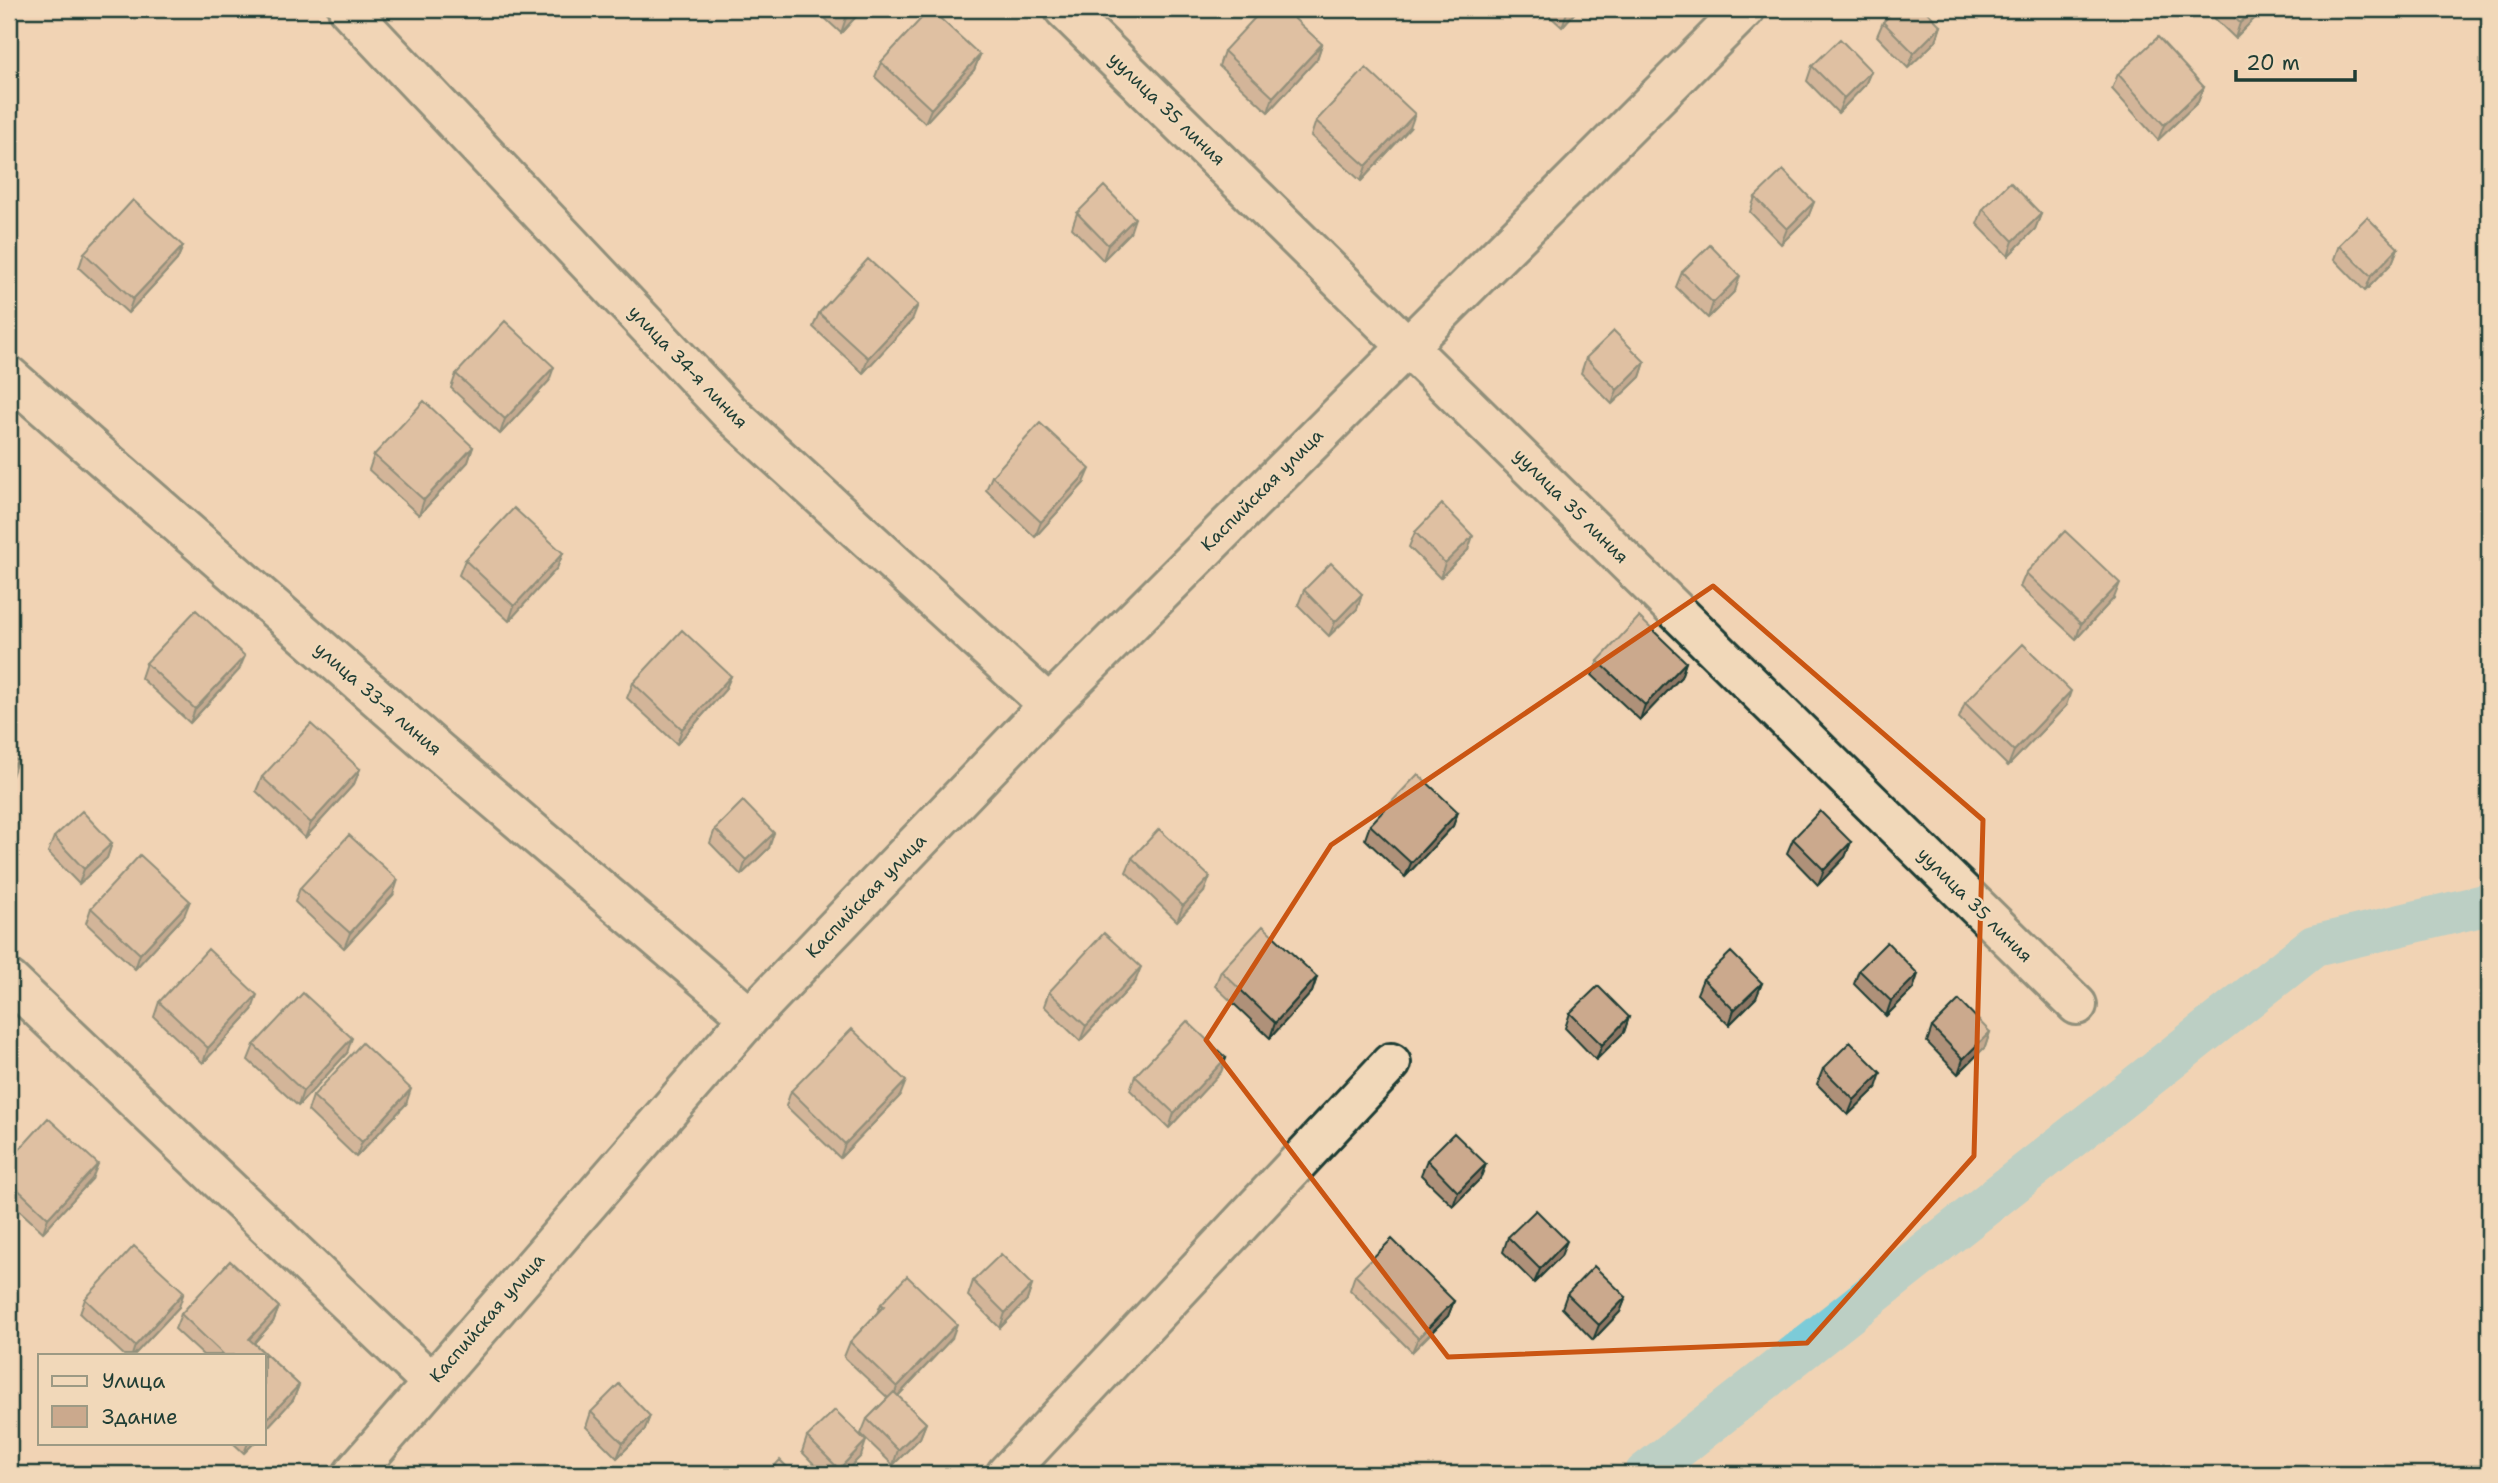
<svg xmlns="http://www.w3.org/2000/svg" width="2498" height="1483" viewBox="0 0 2498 1483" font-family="'Shantell Sans',sans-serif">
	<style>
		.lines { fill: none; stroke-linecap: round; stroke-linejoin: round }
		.canal { stroke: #7bcbd8; stroke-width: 42 }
		.minor-casing { stroke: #1f3d34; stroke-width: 44 }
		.minor { stroke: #f1d8b9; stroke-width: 38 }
		.wall { fill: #af9179; stroke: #1f3d34; stroke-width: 2 }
		.shaded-wall { fill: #8e7663; stroke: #1f3d34; stroke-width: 2 }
		.building { fill: #cba98d; stroke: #1f3d34; stroke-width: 2 }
		.marked { fill: none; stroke: #ca5512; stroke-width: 5; stroke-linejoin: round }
		.labels { text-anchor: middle; stroke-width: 5; stroke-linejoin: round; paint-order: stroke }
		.street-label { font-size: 18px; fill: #1f3d34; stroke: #f1d8b9 }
	</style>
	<rect width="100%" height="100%" fill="#f1d3b4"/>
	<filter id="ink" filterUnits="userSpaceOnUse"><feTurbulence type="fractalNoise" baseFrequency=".0143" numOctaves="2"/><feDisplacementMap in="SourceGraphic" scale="14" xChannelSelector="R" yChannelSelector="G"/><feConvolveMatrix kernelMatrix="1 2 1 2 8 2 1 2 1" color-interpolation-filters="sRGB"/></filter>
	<g filter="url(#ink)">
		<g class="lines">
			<path class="canal" d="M1645,1474l669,-528 175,-42"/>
			<defs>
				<path id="minor" d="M348,9l381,403 320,293
					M1064,9l1013,996
					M9,376l430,376 311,265
					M9,980l422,402
					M353,1474l397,-457 299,-312 696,-696
					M1006,1474l385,-411"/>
			</defs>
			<use href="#minor" class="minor-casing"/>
			<use href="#minor" class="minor"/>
		</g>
		<path class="wall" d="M815,9h48l-22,24z
			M1542,9h36l-16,18z
			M2205,9h58l-1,2 -27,27z
			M1883,22l58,4 -5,15 -28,27 -31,-32z
			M1322,44l-5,15 -49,53 -49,-46 5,-15z
			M980,55l-6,15 -49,53 -50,-46 6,-15z
			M1812,66l59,5 -6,14 -27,28 -31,-32z
			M2118,74l86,13 -6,15 -40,38 -46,-51z
			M1316,121l94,7 -49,53 -50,-45z
			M1755,197l59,5 -6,15 -27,27 -31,-32z
			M1983,209l58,5 -6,15 -27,27 -31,-32z
			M1077,213l53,20 -27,27 -31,-32z
			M2339,245l59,3 -6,15 -27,28 -31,-32z
			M183,246l-6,14 -49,53 -49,-45 5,-15z
			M1682,272l53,19 -27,27 -32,-31z
			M819,313l93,7 -49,53 -50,-46z
			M1586,358l59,4 -5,15 -28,27 -31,-31z
			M456,374l93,7 -49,53 -49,-46z
			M473,447l-5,15 -49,53 -50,-45 5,-15z
			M992,476l92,7 -49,54 -49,-47z
			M1415,532l53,18 -28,28 -31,-31z
			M563,553l-6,15 -48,53 -50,-46 6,-15z
			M2026,573l88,25 -38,41 -56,-52z
			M1304,590l58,4 -5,15 -28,27 -31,-31z
			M1598,661l88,1 -5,15 -41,43 -48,-45z
			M146,663l93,7 -49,53 -49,-45z
			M731,676l-6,14 -48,54 -50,-46 6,-15z
			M1965,703l101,3 -58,60 -49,-48z
			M360,769l-6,15 -49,54 -49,-47 6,-14z
			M1458,812l-5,14 -48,51 -40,-38 5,-14z
			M715,829l54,19 -28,27 -31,-32z
			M54,837l58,6 -5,15 -28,26 -31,-32z
			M1793,839l58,3 -6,15 -27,28 -31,-32z
			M1132,858l72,34 -27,29 -51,-49z
			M300,888l93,7 -49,53 -49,-46z
			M91,908l93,8 -49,53 -49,-46z
			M1859,970l59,4 -5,15 -27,27 -32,-32z
			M1221,971l96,6 -5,15 -42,46 -55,-52z
			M1703,979l59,4 -6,15 -27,27 -32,-31z
			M1135,982l-55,59 -36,-35 5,-14z
			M159,1002l93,8 -49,53 -49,-46z
			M1570,1013l59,4 -5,15 -28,28 -31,-32z
			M1932,1027l58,5 -5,15 -27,27 -31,-32z
			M254,1045l93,8 -49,53 -50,-46z
			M1226,1058l-5,14 -52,56 -39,-38 5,-14z
			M1823,1069l53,19 -28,27 -31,-31z
			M791,1091l109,5 -60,62 -54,-52z
			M313,1096l93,8 -50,53 -48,-46z
			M1427,1160l59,4 -6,15 -27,27 -32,-31z
			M9,1161l83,18 -49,53 -34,-31z
			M1508,1237l53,19 -27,27 -31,-31z
			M230,1261l49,46 -6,15 -19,21 45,42 -6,15 -29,31v-76h-61l-28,-26 6,-15z
			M1355,1275l99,26 -6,15 -36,36 -62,-62z
			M973,1281l59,4 -5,15 -27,28 -32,-32z
			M1567,1294l59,3 -6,15 -27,28 -31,-32z
			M85,1299l94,8 -45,48h-10l-44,-41z
			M881,1304l71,34 -54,58 28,27 -6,15 -27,27 -32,-31 6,-15 21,-21 -44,-41 6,-15 27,-29z
			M591,1412l59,4 -6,15 -27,27 -31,-31z
			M807,1437l54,19 -18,18h-19l-22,-22z
			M233,1443h21l-10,10z"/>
		<path class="shaded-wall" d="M855,9h8l-22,24 5,-15z
			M1570,9h8l-16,18 5,-15z
			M2255,9h8l-1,2 -27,27 5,-15z
			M1941,26l-5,15 -28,27 6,-15z
			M1322,44l-5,15 -49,53 5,-15z
			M980,55l-6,15 -49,53 6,-14z
			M1871,71l-6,14 -27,28 6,-15z
			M2204,87l-6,15 -40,38 6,-15z
			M1415,114l-5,14 -49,53 5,-15z
			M1814,202l-6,15 -27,27 6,-15z
			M2041,214l-6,15 -27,27 5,-15z
			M1135,218l-5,15 -27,27 5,-15z
			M183,246l-6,14 -49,53 5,-14z
			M2398,248l-6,15 -27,28 6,-15z
			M1740,276l-5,15 -27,27 5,-15z
			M918,305l-6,15 -49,53 5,-15z
			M1645,362l-5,15 -28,27 5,-14z
			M554,367l-5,14 -49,53 5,-15z
			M473,447l-5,15 -49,53 5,-15z
			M1090,469l-6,14 -49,54 6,-15z
			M1473,536l-5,14 -28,28 5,-15z
			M563,553l-6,15 -48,53 5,-15z
			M2120,583l-6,15 -38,41 5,-15z
			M1362,594l-5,15 -28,27 6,-14z
			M245,656l-6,14 -49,53 5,-14z
			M1686,662l-5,15 -41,43 5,-15z
			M731,676l-6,14 -48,54 5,-15z
			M2071,691l-5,15 -58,60 6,-15z
			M17,761l-5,15 -3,3v-9z
			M360,769l-6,15 -49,54 6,-15z
			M1458,812l-5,14 -48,51 6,-14z
			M774,833l-5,15 -28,27 5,-15z
			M1851,842l-6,15 -27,28 6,-15z
			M112,843l-5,15 -28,26 5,-15z
			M1210,877l-6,15 -27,29 6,-15z
			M398,880l-5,15 -49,53 6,-15z
			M190,901l-6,15 -49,53 5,-15z
			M1141,967l-6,15 -55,59 6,-15z
			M1918,974l-5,15 -27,27 5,-15z
			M1317,977l-5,15 -42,46 5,-15z
			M1762,983l-6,15 -27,27 5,-15z
			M257,995l-5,15 -49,53 5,-15z
			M1629,1017l-5,15 -28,28 6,-15z
			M1990,1032l-5,15 -27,27 5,-15z
			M352,1038l-5,15 -49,53 5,-15z
			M1226,1058l-5,14 -52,56 5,-15z
			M1881,1073l-5,15 -28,27 6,-15z
			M906,1081l-6,15 -60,62 5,-14z
			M411,1089l-5,15 -50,53 6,-15z
			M98,1164l-6,15 -49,53 5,-14z
			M1486,1164l-6,15 -27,27 5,-14z
			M1567,1241l-6,15 -27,27 6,-14z
			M1032,1285l-5,15 -27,28 5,-15z
			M184,1292l-5,15 -45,48h-2l3,-9z
			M1626,1297l-6,15 -27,28 6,-15z
			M1454,1301l-6,15 -36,36 6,-14z
			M279,1307l-6,15 -29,32 5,-15z
			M957,1324l-5,14 -60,64 5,-15z
			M299,1385l-6,15 -29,31v-9z
			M650,1416l-6,15 -27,27 6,-15z
			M926,1423l-6,15 -27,27 5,-15z
			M866,1441l-5,15 -18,18h-6l2,-5z
			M248,1443h6l-10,10z"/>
		<path class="building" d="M836,9h19l-9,9z
			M930,9l50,46 -49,54 -50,-47z
			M1263,9h21l38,35 -49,53 -49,-46z
			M1896,9h28l17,17 -27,27 -31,-31z
			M2225,9h30l-15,14z
			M2158,37l46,50 -40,38 -46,-51z
			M1840,39l31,32 -27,27 -32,-32z
			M1366,68l49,46 -49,52 -50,-45z
			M1783,170l31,32 -27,27 -32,-32z
			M2010,182l31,32 -28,27 -30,-32z
			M1104,186l31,32 -27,27 -31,-32z
			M133,200l50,46 -50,53 -49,-46z
			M2367,217l31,31 -27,28 -32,-31z
			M1710,245l30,31 -27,27 -31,-31z
			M868,259l50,46 -50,53 -49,-45z
			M505,321l49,46 -49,52 -49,-45z
			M1614,331l31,31 -28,28 -31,-32z
			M424,401l49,46 -49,53 -50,-45z
			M1040,423l50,46 -49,53 -49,-46z
			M1442,504l31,32 -28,27 -30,-31z
			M514,508l49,45 -49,53 -49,-46z
			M2065,531l55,52 -39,41 -55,-51z
			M1331,563l31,31 -27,28 -31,-32z
			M196,610l49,46 -50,53 -49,-46z
			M1639,617l47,45 -41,43 -47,-44z
			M682,630l49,46 -49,53 -49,-46z
			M2023,644l48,47 -57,60 -49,-48z
			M311,724l49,45 -49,54 -49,-46z
			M9,753l8,8 -8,9z
			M1418,774l40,38 -47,51 -41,-38z
			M743,801l31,32 -28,27 -31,-31z
			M82,811l30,32 -28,26 -30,-32z
			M1820,811l31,31 -27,28 -31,-31z
			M1159,829l51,48 -27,29 -51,-48z
			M349,835l49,45 -48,53 -50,-45z
			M140,855l50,46 -50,53 -49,-46z
			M1263,926l54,51 -42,46 -54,-52z
			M1104,933l37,34 -55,59 -37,-34z
			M1887,942l31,32 -27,27 -32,-31z
			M208,949l49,46 -49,53 -49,-46z
			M1731,952l31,31 -28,27 -31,-31z
			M1598,986l31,31 -27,28 -32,-32z
			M303,993l49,45 -49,53 -49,-46z
			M1959,1000l31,32 -27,27 -31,-32z
			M1187,1021l39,37 -52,55 -39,-37z
			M852,1029l54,52 -61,63 -54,-53z
			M1850,1042l31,31 -27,27 -31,-31z
			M362,1043l49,46 -49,53 -49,-46z
			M48,1118l50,46 -50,54 -39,-37v-20z
			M1454,1133l32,31 -28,28 -31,-32z
			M1536,1210l31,31 -27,28 -32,-32z
			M1392,1239l62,62 -36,37 -63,-63z
			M134,1246l50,46 -49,54 -50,-47z
			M1001,1254l31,31 -27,28 -32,-32z
			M230,1261l49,46 -30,32 50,46 -35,37v-67h-40l-43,-41z
			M1594,1266l32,31 -27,28 -32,-31z
			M907,1276l50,48 -60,63 -47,-45 34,-36 -3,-2z
			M619,1384l31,32 -27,27 -32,-31z
			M894,1392l32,31 -28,27 -31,-31z
			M835,1410l31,31 -27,28 -32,-32z
			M780,1460l14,14h-27z
			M515,1470l4,4h-8z"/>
	</g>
	<path d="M0 0H2498V1483H0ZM1713,586l270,234 -9,336 -167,187 -359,14 -242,-317 125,-195z" fill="#f1d3b4" fill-opacity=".55" fill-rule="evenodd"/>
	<path class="marked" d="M1713,586l270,234 -9,336 -167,187 -359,14 -242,-317 125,-195z"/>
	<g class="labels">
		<g class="street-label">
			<text transform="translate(1167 109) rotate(44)" y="6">уулица 35 линия</text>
			<text transform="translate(688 367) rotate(46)" y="6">улица 34-я линия</text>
			<text transform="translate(1262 490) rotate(-45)" y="6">Каспийская улица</text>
			<text transform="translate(1571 506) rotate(45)" y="6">уулица 35 линия</text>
			<text transform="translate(378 699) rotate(41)" y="6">улица 33-я линия</text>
			<text transform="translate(866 896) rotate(-46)" y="6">Каспийская улица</text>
			<text transform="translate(1975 905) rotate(45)" y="6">уулица 35 линия</text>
			<text transform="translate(487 1318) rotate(-49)" y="6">Каспийская улица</text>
		</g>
	</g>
	<rect width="2498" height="1483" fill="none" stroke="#f1d8b9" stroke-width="35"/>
	<rect x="18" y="18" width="2463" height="1448" fill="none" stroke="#1f3d34" stroke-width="2.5" filter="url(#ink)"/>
	<rect x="38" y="1354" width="228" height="91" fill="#f1d8b9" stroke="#9d9a84" stroke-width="2"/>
	<rect x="52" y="1376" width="35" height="10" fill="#f1d8b9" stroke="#9d9a84" stroke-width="2"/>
	<text x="102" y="1388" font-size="21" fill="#1f3d34">Улица</text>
	<rect x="52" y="1406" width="35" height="21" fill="#cba98d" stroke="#9d9a84" stroke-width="2"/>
	<text x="102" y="1424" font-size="21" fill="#1f3d34">Здание</text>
	<path d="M2236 70v10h119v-10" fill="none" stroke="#1f3d34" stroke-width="3.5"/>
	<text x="2246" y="70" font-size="21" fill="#1f3d34" stroke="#f1d8b9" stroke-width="5" paint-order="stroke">20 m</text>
</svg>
